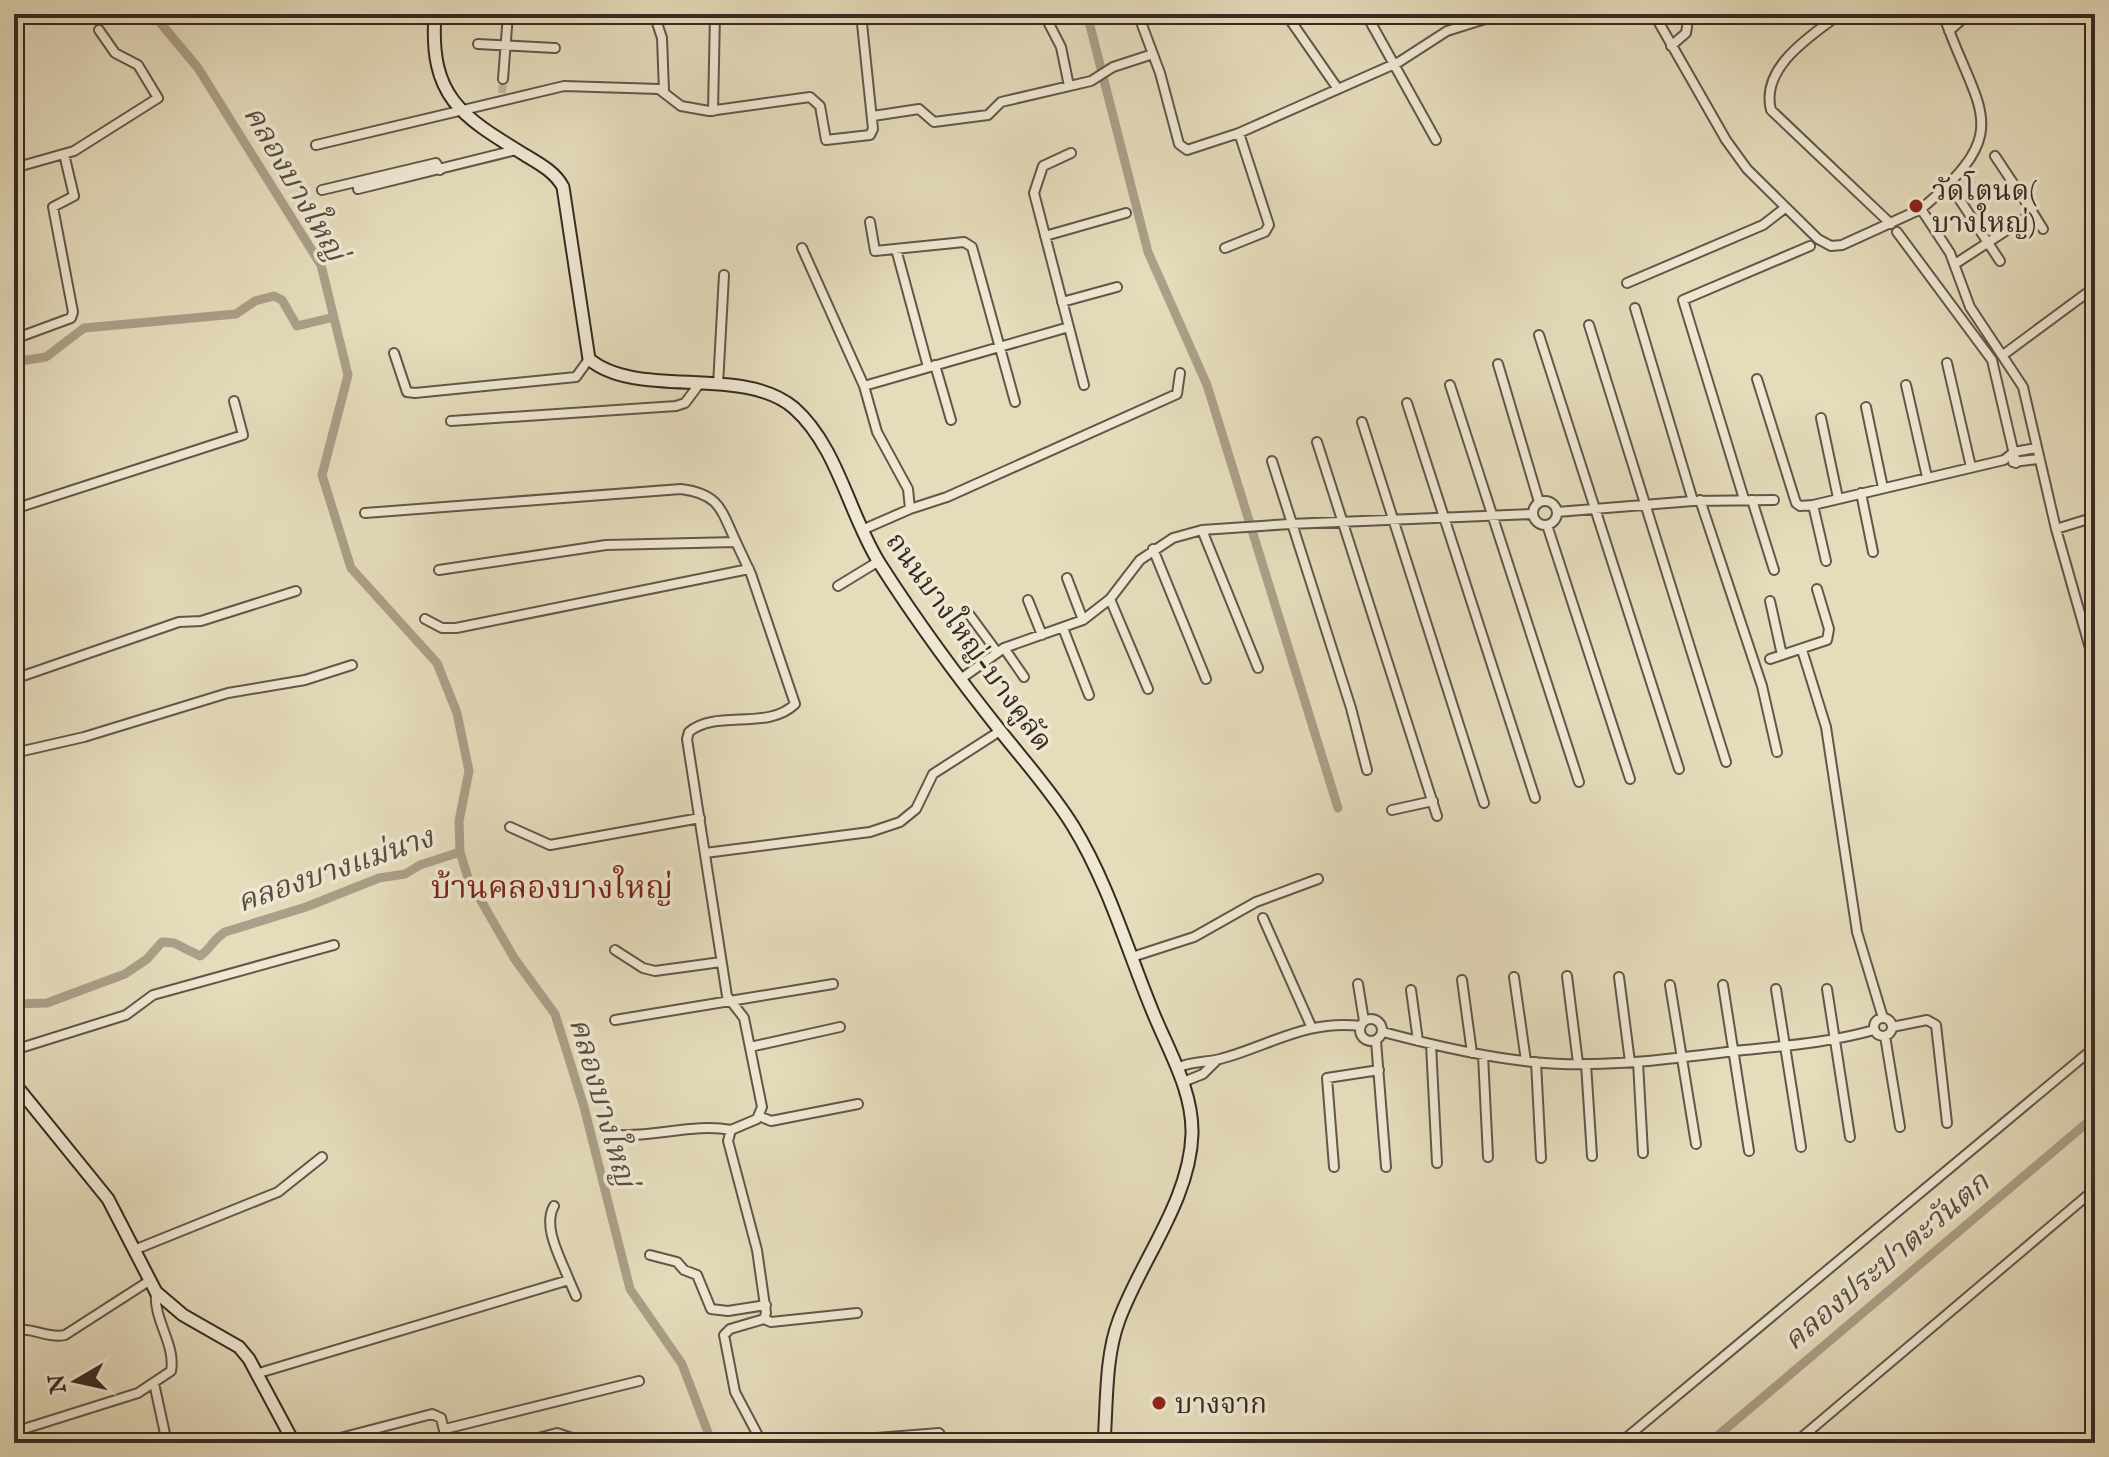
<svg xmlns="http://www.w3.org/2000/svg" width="2109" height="1457" viewBox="0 0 2109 1457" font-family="'IM FELL English','Noto Serif Thai',serif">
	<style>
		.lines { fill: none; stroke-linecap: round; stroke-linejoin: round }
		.canal { stroke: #aa9f88; stroke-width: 9 }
		.street-tunnel { stroke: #c2b89d; stroke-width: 8; stroke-dasharray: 8 4; stroke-linecap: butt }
		.street-casing { stroke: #635649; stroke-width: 12 }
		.secondary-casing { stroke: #382923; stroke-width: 15 }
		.street { stroke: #eee8d3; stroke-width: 8 }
		.secondary { stroke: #eee8d3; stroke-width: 11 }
		.poi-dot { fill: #8f2418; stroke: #eee8d3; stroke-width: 3 }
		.labels { text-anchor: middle; stroke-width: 7; stroke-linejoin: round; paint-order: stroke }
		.poi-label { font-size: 28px; fill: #382923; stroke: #eee8d3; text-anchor: start }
		.street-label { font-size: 28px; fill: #382923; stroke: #eee8d3 }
		.water-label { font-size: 30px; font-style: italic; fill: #5a4c41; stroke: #eee8d3 }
		.quarter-label { font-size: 32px; fill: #7a1f14; stroke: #eee8d3 }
	</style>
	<rect width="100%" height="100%" fill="#e5dcbc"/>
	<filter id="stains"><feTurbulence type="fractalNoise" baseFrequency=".0025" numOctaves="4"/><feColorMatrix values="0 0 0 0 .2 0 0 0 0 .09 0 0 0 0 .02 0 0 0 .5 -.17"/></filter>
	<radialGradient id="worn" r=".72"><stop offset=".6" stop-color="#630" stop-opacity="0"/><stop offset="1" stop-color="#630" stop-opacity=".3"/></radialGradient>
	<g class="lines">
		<path class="canal" d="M153,14l45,54 123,197 27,110 -26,100 29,93 86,95 20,50 12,58 -10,50 1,31 8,26 46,80 41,56 29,93 46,182 52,75 30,79
			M1087,14l61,238 59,133 131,423
			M14,362l32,-5 38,-29 152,-14 19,-13 19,-5 8,4 15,26 37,-9
			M14,1004l33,-1 78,-29 22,-15 15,-17 12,1 26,13c11,-7 13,-17 25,-24l81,-25 73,-29 26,-4 15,-9 40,-13
			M1709,1443l386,-327"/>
		<path class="street-tunnel" d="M502,93l1,-14"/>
		<defs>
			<path id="street" d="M1044,14l17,33 8,39
				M1138,14l22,59 19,71 8,6 52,-17 160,-71 48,-31 54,-17
				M1286,14l52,75
				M1366,14l70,126
				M1654,14l72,126 21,29 71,70 13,7 11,-1 79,-36 29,44 20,54 53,80 33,142 39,137
				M1840,14c-28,21 -80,53 -69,96l120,114
				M655,17l7,21 2,53
				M1949,31l19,-17
				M478,44l77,4
				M1671,46l15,-13 3,-19
				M503,79l5,-65
				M713,111l2,-97
				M873,116l46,-7 15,13 54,-7 13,-13 90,-21 22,-14 40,-13
				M316,145l248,-59 95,3 22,17 28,5 101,-14 10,9 6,34 44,-5 3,-6 -12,-115
				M1071,153l-28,13 -9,27 50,192
				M14,168l60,-17 84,-53 -20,-33 -23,-12 -16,-23
				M358,189l158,-39
				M322,190l114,-27 4,7
				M1954,191l46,70
				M1921,209c96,-80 57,-95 22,-195
				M2033,213l10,16
				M870,222l5,29 89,-9 8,5 43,155
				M1897,232l95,128 24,103
				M1045,236l81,-23
				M802,248l62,138
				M1225,248l40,-16 4,-7 -30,-92
				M896,249l32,118
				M1955,264l78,-51 -38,-57
				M1627,283l136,-58 22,-17
				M1062,302l55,-15
				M1635,308l58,193
				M1589,325l137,437
				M1539,335l140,434
				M14,339l57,-21 2,-6 -20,-105 21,-11 -10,-42
				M394,353l13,39 8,1 161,-16 13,-18
				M2003,355l92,-68
				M1947,363l24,104
				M1498,364l41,138
				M935,365l16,55
				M1757,379l39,124 4,3 13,-1
				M718,385l6,-110
				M1450,385l129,397
				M1906,385l21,92
				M1407,403l128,395
				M1866,407l17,81
				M1821,418l17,80
				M451,421l225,-15 9,-3 15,-20
				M1362,422l122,381
				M1317,442l120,374
				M1272,461l79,247 16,62
				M2013,462l25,-3
				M1861,493l12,59
				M1744,499l-61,-199 127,-54
				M1700,500l62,186 15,66
				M1752,500l22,70
				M1533 513a12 12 0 1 1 24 0a12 12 0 1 1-24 0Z
				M14,509l229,-74 -9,-34
				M910,509l37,-12 230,-103 3,-21
				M1557,512l136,-11 81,-1
				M365,513l316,-24c39,5 40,21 55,53
				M1547,525l83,254
				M2056,529l39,-12
				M862,530l48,-21 -2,-20 -31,-57 -13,-46 205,-59
				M1202,530l56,138
				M1153,549l53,130
				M1826,561l-13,-56 191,-45 10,-8 22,-4
				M439,570l167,-25 130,-3 15,32 44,130c-27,27 -79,5 -106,28l-2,7 40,257 17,22 18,89 -5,12 -26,11 -3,11 29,109 9,63 -2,6 -34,10 -6,6 11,57 27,51
				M1067,578l16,42
				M838,586l41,-25
				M1110,599l38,90
				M1028,600l14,35
				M1770,601l12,54
				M969,614l28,38
				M425,619l17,9h14l293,-59
				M1063,628l26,67
				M1004,648l20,29
				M1802,650l24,77 31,205 26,86
				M1770,659l57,-19 2,-11 -12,-40
				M962,678l42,-30 79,-28 27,-21 30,-39 33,-22 29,-8 88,-6 243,-10
				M14,679l165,-57 22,-1 95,-30
				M14,753l70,-16 144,-44 77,-13 47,-15
				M1392,810l41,-9
				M510,827l40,18 150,-27
				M705,853l165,-21 30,-10 16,-13 17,-35 67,-43
				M1263,918l48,108
				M615,950l28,18 12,3 66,-9
				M1132,957l62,-20 62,-35 62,-23
				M1567,976l11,87
				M1514,977l12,84
				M1619,977l11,85
				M1462,980l10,73
				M1358,984l6,37
				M1670,985l26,159
				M1723,985l26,166
				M1776,989l25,158
				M1827,989l23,148
				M1411,990l7,51
				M1874 1027a9 9 0 1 1 18 0a9 9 0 1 1-18 0Z
				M1360 1030a11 11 0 1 1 22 0a11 11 0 1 1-22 0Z
				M615,1020l218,-36
				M1892,1027l35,-7 9,5 11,98
				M1383,1032c49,13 99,25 150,30 67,7 135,-3 202,-11 47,-5 93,-8 139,-21
				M1885,1036l15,91
				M1376,1041l10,126
				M1431,1044l6,119
				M750,1047l90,-20
				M14,1050l112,-35 27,-20 181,-50
				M1483,1055l5,102
				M1536,1062l5,96
				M1638,1062l5,91
				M1586,1064l6,92
				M1177,1068c15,-7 27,-5 43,-9 49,-13 87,-40 141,-33
				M1183,1082l20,-8 14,-14
				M759,1116l12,5 87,-17
				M619,1135c38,2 76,-12 112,-5
				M1334,1167l-7,-89 52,-8
				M554,1206c-12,21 7,53 15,74
				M134,1250l144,-58 44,-35
				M650,1255l27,7 7,8 13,5 14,34 17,2 38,-6
				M764,1319l7,3 86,-9
				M14,1331c18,-5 33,8 51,4l84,-54
				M259,1373l310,-93 7,16
				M154,1383l13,60
				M445,1429l194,-48
				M14,1432l124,-39 33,-22c5,-27 -18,-51 -15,-79
				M321,1443l111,-29 9,4 6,25
				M519,1443l38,-10 15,5
				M814,1443l125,-10 7,10
				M1620,1443l475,-396
				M1795,1443l300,-254"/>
			<path id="secondary" d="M435,14c-6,83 26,102 90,141 15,9 30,17 38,32l26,172c48,41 154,5 205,49 44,39 55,107 86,156 37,58 79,115 122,169 24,30 50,59 71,93 35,57 54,123 79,184 16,40 41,80 40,124 -2,66 -51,126 -73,186 -14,37 -12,83 -15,123
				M14,1083l94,116 48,93 27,23 56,32 10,12 45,84"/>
		</defs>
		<use href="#street" class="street-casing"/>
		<use href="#secondary" class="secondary-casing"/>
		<use href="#street" class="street"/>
		<use href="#secondary" class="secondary"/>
	</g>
	<g class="poi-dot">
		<circle cx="1916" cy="206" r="8"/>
		<circle cx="1159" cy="1403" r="8"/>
	</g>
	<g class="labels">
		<g class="poi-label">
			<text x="1932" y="200">วัดโตนด(<tspan x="1932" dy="32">บางใหญ่)</tspan></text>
			<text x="1175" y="1413">บางจาก</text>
		</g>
		<g class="street-label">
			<text transform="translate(970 641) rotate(54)" y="10">ถนนบางใหญ่-บางคูลัด</text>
		</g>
		<g class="water-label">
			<text transform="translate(295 183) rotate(60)" y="10">คลองบางใหญ่</text>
			<text transform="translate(335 869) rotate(-19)" y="10">คลองบางแม่นาง</text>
			<text transform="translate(603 1102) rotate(74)" y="10">คลองบางใหญ่</text>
			<text transform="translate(1886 1261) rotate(-40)" y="10">คลองประปาตะวันตก</text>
		</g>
		<g class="quarter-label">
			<text x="552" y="898">บ้านคลองบางใหญ่</text>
		</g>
	</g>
	<rect width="2109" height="1457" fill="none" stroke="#e5dcbc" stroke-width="48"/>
	<rect x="16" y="16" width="2077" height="1425" fill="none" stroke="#382923" stroke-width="4"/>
	<rect x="24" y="24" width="2061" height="1409" fill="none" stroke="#382923" stroke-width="2"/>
	<g transform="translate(76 1381) rotate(261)" stroke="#eee8d3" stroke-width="6" paint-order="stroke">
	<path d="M0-6L14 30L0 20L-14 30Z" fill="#382923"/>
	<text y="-12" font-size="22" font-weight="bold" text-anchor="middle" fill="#382923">N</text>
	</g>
	<rect width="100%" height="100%" filter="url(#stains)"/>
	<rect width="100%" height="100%" fill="url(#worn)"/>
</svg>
